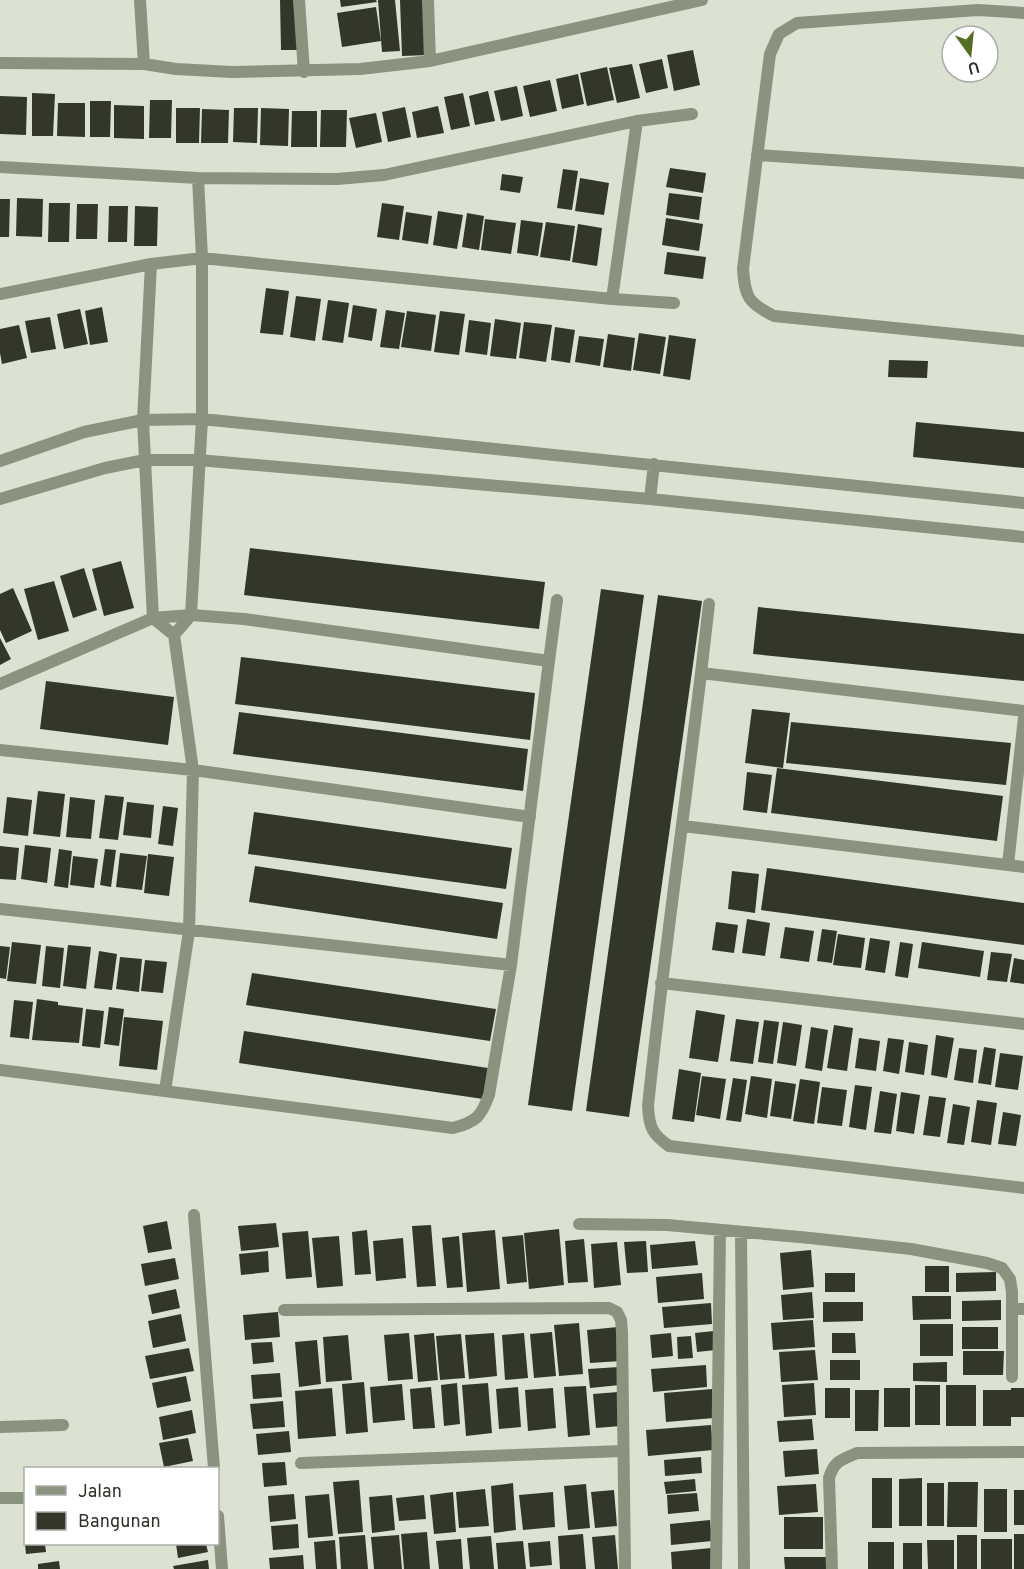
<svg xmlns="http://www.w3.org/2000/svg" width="1024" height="1569" viewBox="0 0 1024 1569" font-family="Overpass,sans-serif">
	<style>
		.building { fill: #32372a }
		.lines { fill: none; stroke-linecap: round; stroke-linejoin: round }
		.minor { stroke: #89937d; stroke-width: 12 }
	</style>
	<rect width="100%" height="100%" fill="#dbe2d1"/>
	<path class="building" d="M280,0h18l1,50h-18z
		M340,0h36l1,2 -36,5z
		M378,0h17l5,51 -18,1z
		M400,0h26l3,55 -27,1z
		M376,7l5,34 -39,6 -5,-34z
		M693,50l7,35 -26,6 -7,-36z
		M662,59l6,29 -22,5 -7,-29z
		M632,64l8,34 -23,5 -8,-35z
		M607,67l7,33 -27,6 -7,-33z
		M578,74l6,30 -22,5 -6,-30z
		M550,80l7,31 -27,6 -7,-31z
		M517,86l6,30 -22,5 -7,-30z
		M488,91l7,30 -20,4 -6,-29z
		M32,93l23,1 -2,42h-21z
		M463,93l7,33 -19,4 -7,-33z
		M0,96l27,1 -1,38 -26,-1z
		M150,100h22l-1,38h-22z
		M90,101h21l-1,36h-20z
		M58,103h27v34l-28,-1z
		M114,105l30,1v33l-30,-1z
		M438,106l6,27 -27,5 -5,-26z
		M405,107l6,30 -23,5 -6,-30z
		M176,108h24l-1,35h-23z
		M234,108h24l-1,35 -24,-1z
		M261,108l28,1 -1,37 -28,-1z
		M202,109l27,1 -1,33h-27z
		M321,110h26l-1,37h-26z
		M292,111h25v36h-26z
		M376,113l6,29 -26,6 -7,-30z
		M670,168l36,5 -3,20 -37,-6z
		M563,169l15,2 -6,39 -15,-2z
		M502,174l21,3 -3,16 -20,-3z
		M580,178l29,5 -5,32 -29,-4z
		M669,193l33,4 -3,23 -33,-5z
		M17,198l26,1 -1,38 -26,-1z
		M0,199h10l-1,38h-9z
		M49,203h21l-1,39h-21z
		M382,203l22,3 -5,34 -22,-3z
		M77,204h21l-1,35h-21z
		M109,206h19l-1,36h-19z
		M135,206l23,1 -1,39h-23z
		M438,211l25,4 -6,34 -24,-4z
		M406,212l26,4 -4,28 -26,-4z
		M467,213l17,3 -5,34 -17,-3z
		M666,218l37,6 -4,27 -37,-6z
		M485,219l31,4 -5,31 -30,-4z
		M521,220l22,3 -5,33 -21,-3z
		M546,222l29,4 -5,35 -30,-4z
		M578,224l24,4 -5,38 -25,-4z
		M667,252l39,5 -3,22 -39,-5z
		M266,288l23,3 -6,44 -23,-2z
		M296,296l25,3 -6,42 -25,-4z
		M328,300l21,3 -6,40 -21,-3z
		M353,305l24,4 -5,32 -24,-4z
		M102,307l6,35 -18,3 -5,-34z
		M80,309l8,35 -24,5 -7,-35z
		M386,310l19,3 -6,36 -19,-2z
		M407,311l29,4 -5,36 -30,-4z
		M440,311l25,3 -6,41 -25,-3z
		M50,317l6,32 -25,4 -6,-32z
		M495,319l26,4 -5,36 -26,-3z
		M469,320l22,3 -4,32 -22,-3z
		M524,322l28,3 -6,37 -27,-4z
		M19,325l8,33 -25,6 -2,-11v-24z
		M555,327l20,3 -5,33 -19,-3z
		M639,333l27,4 -6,37 -27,-4z
		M608,334l27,4 -4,33 -28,-4z
		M669,335l27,4 -6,41 -27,-4z
		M579,336l25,3 -4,27 -25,-4z
		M889,360l39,1 -1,17 -39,-1z
		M916,422l108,10v36l-111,-11z
		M250,548l295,34 -6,47 -295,-34z
		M121,561l13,47 -30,8 -12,-47z
		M84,568l13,42 -24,8 -13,-42z
		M54,581l15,50 -31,9 -14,-51z
		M13,588l19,43 -26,12 -6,-13v-36z
		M601,589l43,6 -72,516 -44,-6z
		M658,595l44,6 -73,516 -43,-6z
		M758,607l266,27v47l-271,-27z
		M0,638l11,21 -11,6z
		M241,657l294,36 -5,47 -295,-36z
		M46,681l128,16 -6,48 -128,-16z
		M752,709l38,4 -7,55 -38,-5z
		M239,712l289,37 -5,42 -290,-37z
		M791,722l220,21 -5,42 -220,-22z
		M777,768l226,28 -6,45 -226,-28z
		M747,772l25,3 -5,38 -24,-3z
		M38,791l27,3 -5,43 -27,-3z
		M105,795l19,2 -6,43 -19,-2z
		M7,797l25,3 -4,36 -25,-3z
		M70,797l25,3 -4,39 -25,-2z
		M127,802l27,3 -3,33 -28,-3z
		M163,806l15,2 -5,38 -15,-2z
		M254,812l258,36 -6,41 -258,-35z
		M25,845l26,3 -4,35 -26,-4z
		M0,846l19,2 -3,32 -16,-1z
		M59,849l13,2 -4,37 -14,-2z
		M105,849l11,1 -5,37 -11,-2z
		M120,853l27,3 -5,34 -26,-3z
		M148,854l26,3 -5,39 -25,-3z
		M73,856l25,3 -4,29 -24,-3z
		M255,866l248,37 -6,36 -248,-37z
		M767,868l257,35v42l-263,-35z
		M732,871l27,3 -4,39 -27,-4z
		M747,919l23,4 -5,33 -23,-3z
		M716,922l22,3 -4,28 -22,-3z
		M785,927l29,4 -5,31 -29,-4z
		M822,929l15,2 -5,32 -15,-2z
		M838,934l27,4 -4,30 -28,-3z
		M870,938l20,3 -5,32 -20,-3z
		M12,942l29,3 -5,39 -29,-3z
		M900,942l13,2 -5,34 -13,-2z
		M922,942l62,9 -4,26 -62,-9z
		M68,945l23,2 -5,42 -23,-3z
		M0,946l10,1 -4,32 -6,-1z
		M46,946l18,2 -4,40 -18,-2z
		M99,951l18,3 -5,36 -18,-2z
		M991,952l21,2 -5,28 -20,-2z
		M120,957l22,2 -3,33 -23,-3z
		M1014,958l10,2v24l-14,-2z
		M145,960l22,2 -4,31 -22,-2z
		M252,973l244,36 -6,32 -244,-36z
		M37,999l21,3v3l25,3 -4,35 -47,-3z
		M14,1000l19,2 -4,37 -19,-2z
		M109,1007l15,2 -5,37 -15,-2z
		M86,1009l18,2 -4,37 -18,-2z
		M696,1010l29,5 -7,47 -29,-4z
		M124,1017l39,4 -6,49 -38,-4z
		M736,1019l23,3 -6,42 -23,-3z
		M764,1020l15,2 -6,42 -15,-2z
		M783,1022l19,3 -6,41 -19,-3z
		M834,1025l19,3 -6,43 -20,-3z
		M811,1027l17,3 -6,41 -17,-3z
		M244,1031l244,37 -5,31 -244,-36z
		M936,1035l18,3 -7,40 -16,-3z
		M859,1038l21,3 -4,30 -21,-3z
		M888,1038l16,2 -5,34 -16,-3z
		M909,1042l19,3 -4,30 -19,-3z
		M984,1047l12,2 -5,36 -13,-2z
		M959,1048l18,2 -4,33 -19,-3z
		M1000,1053l23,3 -5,34 -23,-3z
		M679,1069l22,4 -7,49 -22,-3z
		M702,1076l24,3 -6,40 -24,-4z
		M751,1076l21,3 -5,39 -22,-4z
		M733,1078l14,2 -6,42 -15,-2z
		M800,1079l20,3 -6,42 -21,-3z
		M775,1081l21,3 -5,35 -21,-3z
		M855,1085l17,2 -6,43 -17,-3z
		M822,1087l25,3 -5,36 -25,-3z
		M880,1091l17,3 -6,40 -17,-2z
		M901,1092l19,3 -6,39 -18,-3z
		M929,1096l17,2 -6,39 -17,-2z
		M977,1100l20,3 -6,42 -20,-3z
		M953,1104l17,3 -6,38 -17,-2z
		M1003,1112l18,3 -5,31 -18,-2z
		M167,1221l5,28 -24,4 -5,-27z
		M276,1223l3,24 -38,4 -3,-25z
		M431,1225l5,61 -19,1 -5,-61z
		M559,1229l5,56 -35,4 -5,-56z
		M367,1230l4,44 -16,1 -3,-43z
		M495,1230l5,59 -33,3 -5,-59z
		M308,1231l4,46 -26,2 -4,-46z
		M523,1235l4,47 -20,2 -5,-47z
		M339,1236l4,50 -26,2 -5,-50z
		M459,1236l4,51 -16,1 -5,-50z
		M403,1238l3,40 -30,3 -3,-40z
		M584,1239l4,43 -20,1 -3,-42z
		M646,1241l2,31 -21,1 -3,-31z
		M695,1241l3,24 -46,4 -2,-24z
		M617,1242l4,43 -27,3 -3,-44z
		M811,1250l3,37 -31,3 -3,-37z
		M268,1251l1,21 -28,3 -2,-21z
		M175,1258l4,21 -34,7 -4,-22z
		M925,1266h24v26h-24z
		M996,1272v19l-40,1v-19z
		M702,1273l2,26 -46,4 -2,-26z
		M825,1273h30v19h-30z
		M176,1289l4,19 -28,6 -4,-19z
		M812,1292l2,26 -31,2 -2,-25z
		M912,1296h39v23l-38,1z
		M1001,1300v20l-39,1v-20z
		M823,1302h40v19l-40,1z
		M711,1303l1,21 -48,4 -2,-21z
		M278,1312l2,25 -35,3 -2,-25z
		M181,1314l5,27 -33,7 -5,-27z
		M813,1320l2,27 -42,3 -2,-27z
		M579,1323l4,51 -24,2 -5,-51z
		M920,1324h33v32h-33z
		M618,1327l3,34 -31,2 -3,-33z
		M962,1327h36v22h-36z
		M714,1331l2,19 -19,2 -2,-19z
		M552,1332l4,44 -22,2 -4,-44z
		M409,1333l4,46 -25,2 -4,-46z
		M434,1333l4,47 -20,2 -4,-47z
		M494,1333l3,43 -28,3 -4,-44z
		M524,1333l4,45 -23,2 -3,-45z
		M671,1333l2,23 -21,2 -2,-23z
		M832,1333h23l1,20h-24z
		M461,1334l4,44 -25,2 -4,-44z
		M348,1335l4,45 -26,2 -3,-45z
		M691,1336l2,22 -15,1 -1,-22z
		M317,1340l4,44 -22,3 -4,-45z
		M272,1342l2,20 -21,2 -2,-21z
		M189,1348l5,23 -44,8 -5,-23z
		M815,1350l3,30 -37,2 -2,-30z
		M963,1351h41l-1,24h-40z
		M830,1360h30v20h-30z
		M947,1362v20l-34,-1v-18z
		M706,1365l1,22 -54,5 -2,-23z
		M619,1367l1,18 -30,3 -2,-19z
		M280,1373l2,24 -29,2 -2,-24z
		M186,1376l5,25 -34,7 -5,-25z
		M364,1382l4,50 -22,2 -4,-50z
		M457,1383l3,41 -16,2 -3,-41z
		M488,1383l4,50 -26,3 -4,-51z
		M814,1383l2,32 -32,2 -2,-32z
		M402,1384l3,36 -32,3 -3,-36z
		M915,1385h25v40h-25z
		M946,1385h30v41h-30z
		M586,1386l4,49 -22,2 -4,-50z
		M431,1387l4,41 -22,1 -3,-40z
		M518,1387l3,40 -22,2 -3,-40z
		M332,1388l4,48 -38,3 -3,-48z
		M553,1388l3,40 -28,3 -3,-41z
		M825,1388h25v30h-25z
		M884,1388h26v39h-26z
		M1011,1388h13v29h-13v9h-28v-36h28z
		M712,1389l2,29 -48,4 -2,-29z
		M855,1390h24l-1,41h-23z
		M618,1392l3,34 -25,2 -3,-34z
		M283,1401l2,26 -32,2 -3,-25z
		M192,1410l4,23 -33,7 -4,-23z
		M812,1419l2,21 -35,2 -2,-21z
		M711,1425l2,25 -65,6 -2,-26z
		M289,1431l2,21 -33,3 -2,-21z
		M188,1438l5,23 -29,6 -5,-24z
		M817,1449l2,25 -34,3 -2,-26z
		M701,1457l1,16 -37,3 -1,-16z
		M285,1462l2,23 -23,2 -2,-24z
		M872,1478h20v50h-20z
		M922,1478v48h-23v-47z
		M695,1479l1,12 -30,3 -2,-12z
		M359,1480l4,52 -25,2 -5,-52z
		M948,1482h30l-1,45h-30z
		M513,1483l3,47 -22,3 -3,-47z
		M927,1483h17v43h-17z
		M586,1484l4,44 -22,2 -4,-44z
		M816,1484l2,28 -39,3 -2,-29z
		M485,1489l4,37 -30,2 -3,-36z
		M984,1489h23v43h-23z
		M614,1490l3,36 -22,2 -4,-36z
		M1014,1490h10v35h-10z
		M453,1492l3,40 -22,2 -4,-39z
		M553,1492l2,35 -32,3 -4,-35z
		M697,1493l2,18 -31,3 -1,-19z
		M294,1494l2,25 -26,3 -2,-26z
		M329,1494l4,42 -25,2 -3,-42z
		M392,1495l3,35 -23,3 -3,-36z
		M424,1495l2,24 -27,2 -3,-23z
		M784,1517h39v32h-39z
		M710,1520l2,21 -41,4 -1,-21z
		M298,1524l1,24 -26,2 -2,-24z
		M427,1532l3,37h-26l-3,-35z
		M583,1534l3,35h-26l-2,-33z
		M1014,1534h10v35h-10z
		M365,1535l3,34h-27l-2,-32z
		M399,1535l3,34h-28l-3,-32z
		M615,1535l3,34h-23l-3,-32z
		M957,1535h20v34h-20z
		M491,1536l3,33h-24l-3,-31z
		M461,1539l2,30h-24l-3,-28z
		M981,1539h31v30h-31z
		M335,1540l2,29h-21l-2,-27z
		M927,1540h27v29h-26z
		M523,1541l3,28h-28l-2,-26z
		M550,1541l2,24 -22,2 -2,-24z
		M868,1542h26v27h-26z
		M903,1543h19v26h-19z
		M25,1544h20l1,8 -20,2z
		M176,1544h30l2,8 -30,6z
		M711,1548l2,21h-41l-1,-17z
		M303,1555l1,14h-34l-1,-11z
		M784,1557h44v12h-43z
		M208,1560l1,9h-35l-1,-3z
		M59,1561l1,8h-22v-5z"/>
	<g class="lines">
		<path class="minor" d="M140,0l4,64 32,5 56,3 128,-3 70,-8 272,-61
			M299,0l5,72
			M428,0l2,61
			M1024,13l-46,-3 -181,13 -18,11 -9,20 -27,215c2,28 5,34 31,47l250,25
			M0,63l144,1
			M757,155l267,18
			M0,167l198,11 139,1 47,-4 253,-54 55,-7
			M151,264l-8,156 10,198 21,17 19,135 -4,161 -24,160
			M0,294l151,-30 51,-6 410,41 62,4
			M612,299l25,-178
			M0,461l84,-29 59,-12 59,-1 822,84
			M0,499l105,-31 40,-8h53l452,39 374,38
			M650,499l4,-35
			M174,635l17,-20 11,-196v-161l-4,-80
			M549,661l8,-61
			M701,673l8,-69
			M0,684l153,-66 38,-3 53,4 305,42 -38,304 -22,130c-8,22 -13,27 -36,33l-453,-58
			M1024,711l-323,-38c-17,144 -38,288 -53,433 1,21 4,28 21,40l355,42
			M0,750l193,20 337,47
			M683,826l341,41
			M1008,865l16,-148
			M0,909l511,56
			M661,983l363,41
			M194,1215l20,253
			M579,1224l88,1 143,13 101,11 76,14 15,5 8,11 2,13v17h12
			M741,1233l3,336
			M284,1310l325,-2 8,4 4,8 1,12 3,237
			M1012,1377v-68
			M0,1427l63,-2
			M301,1463l321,-12
			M0,1498h26
			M218,1516l4,53
			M716,1569l4,-339
			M832,1569l-3,-91c5,-17 12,-18 28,-25l167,-1"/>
	</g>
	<rect x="24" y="1467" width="195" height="78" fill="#ffffff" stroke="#acadaa" stroke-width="1.5"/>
	<rect x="36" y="1486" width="30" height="9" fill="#89937d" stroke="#acadaa" stroke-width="1.5"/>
	<text x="78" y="1497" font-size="18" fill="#2f322b">Jalan</text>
	<rect x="36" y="1512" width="30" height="18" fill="#32372a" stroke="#acadaa" stroke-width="1.5"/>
	<text x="78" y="1527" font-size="18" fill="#2f322b">Bangunan</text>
	<g transform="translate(970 54) rotate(165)"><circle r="28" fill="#ffffff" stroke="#acadaa" stroke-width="1.5"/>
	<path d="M0-4.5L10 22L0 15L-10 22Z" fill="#546f21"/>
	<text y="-9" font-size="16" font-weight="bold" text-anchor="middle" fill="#2f322b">U</text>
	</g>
</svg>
